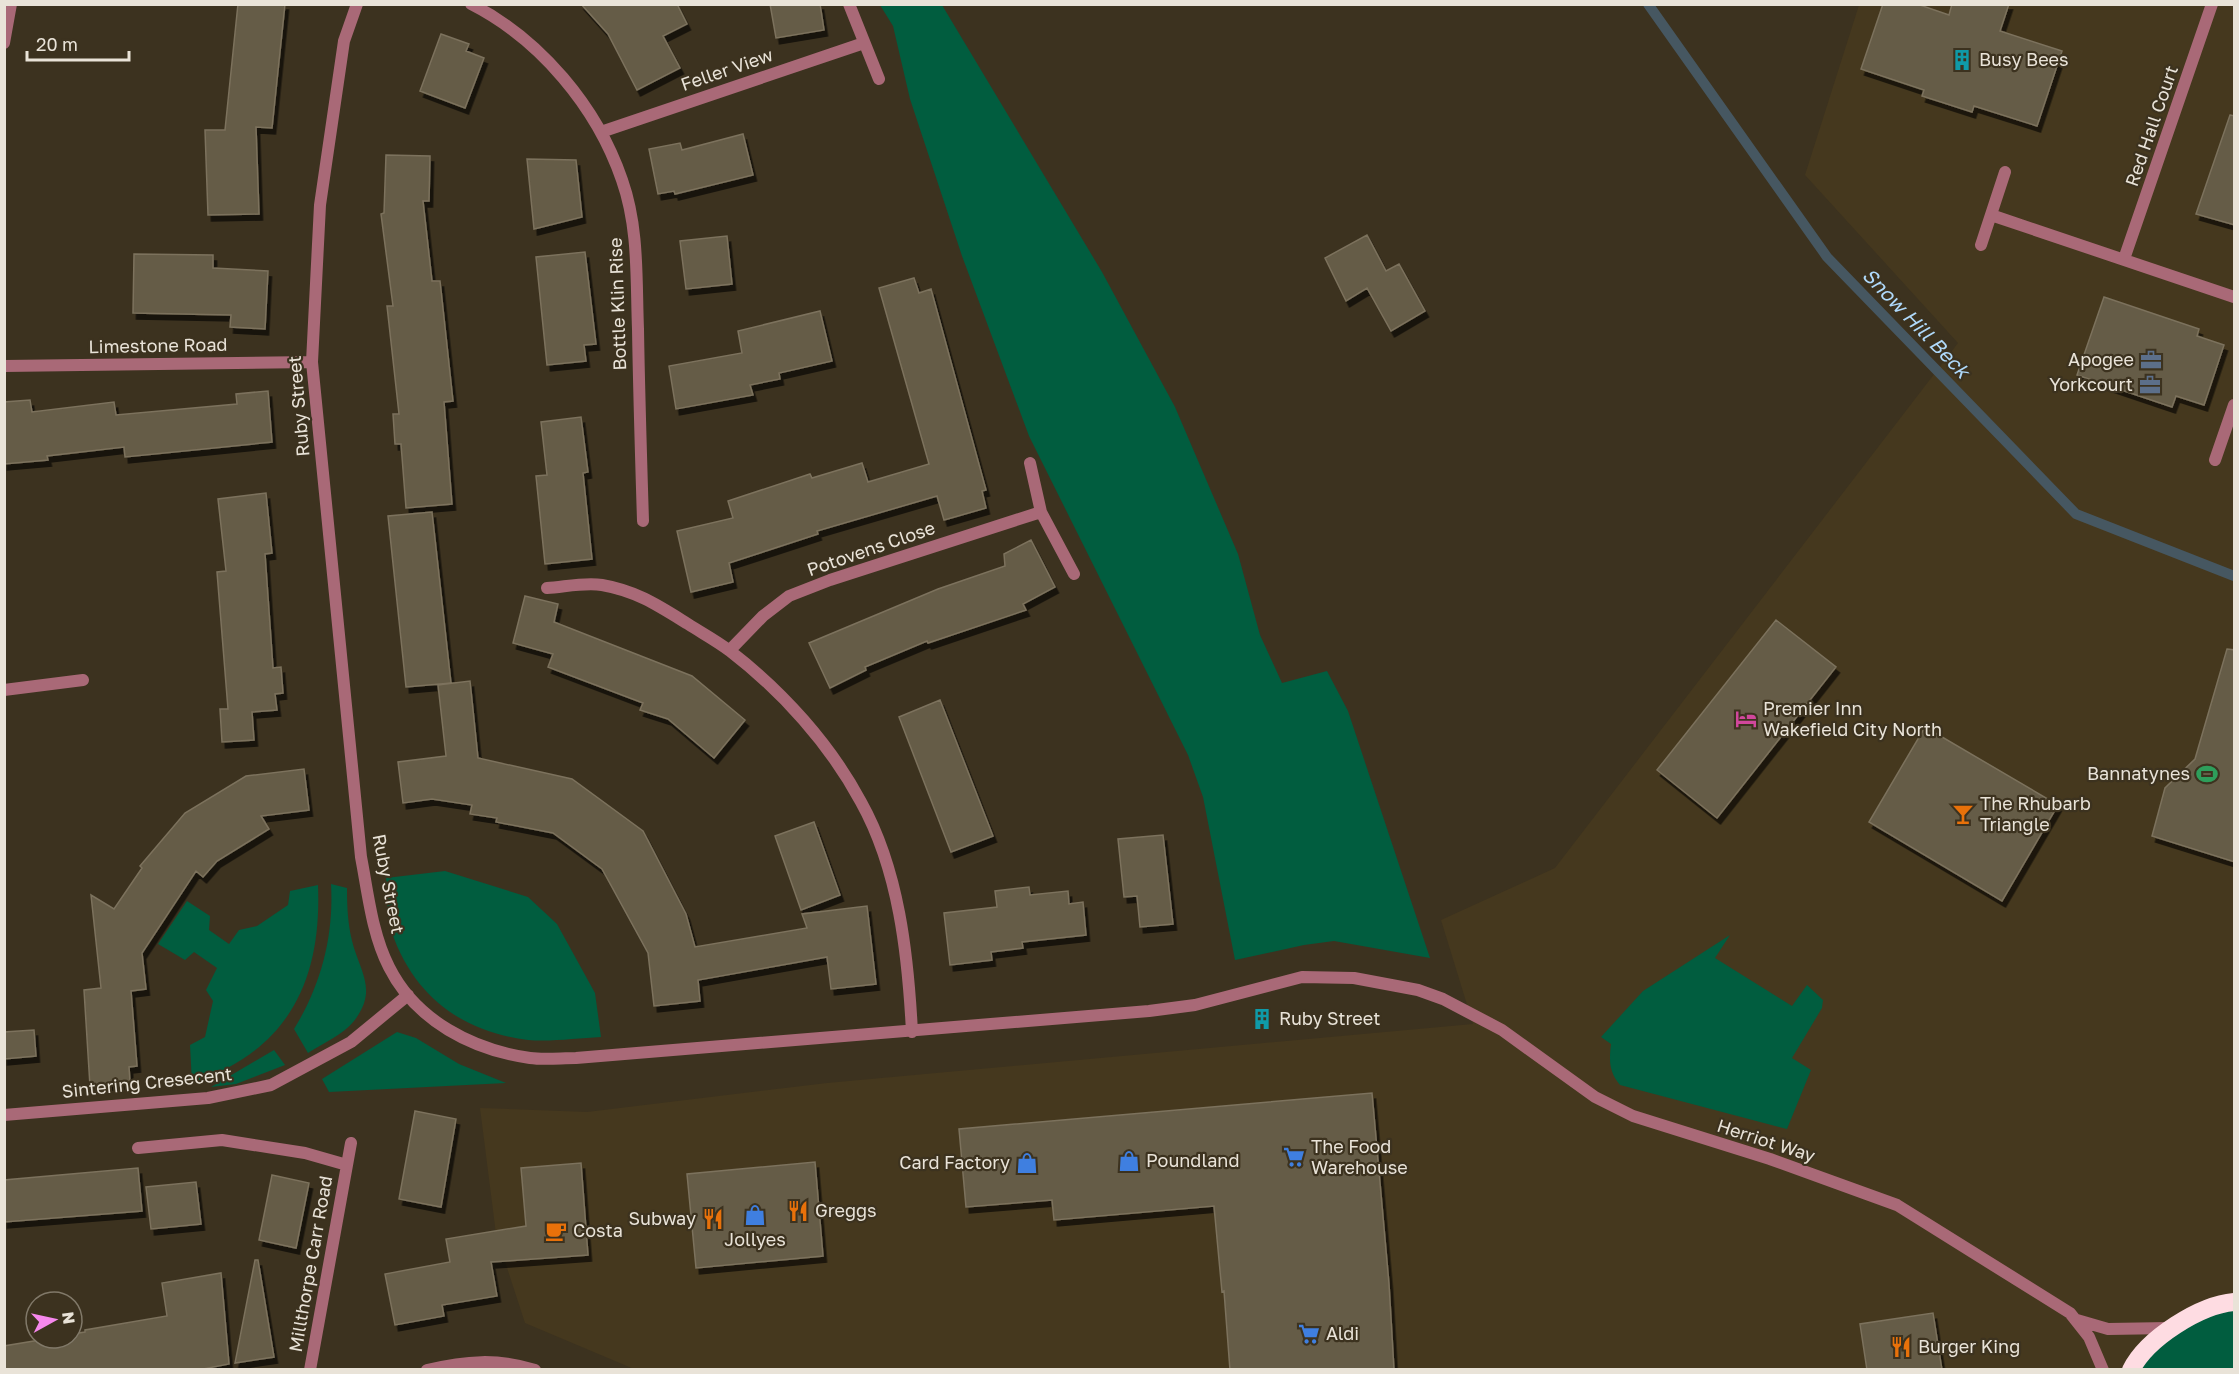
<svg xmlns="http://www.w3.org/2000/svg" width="2239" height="1374" viewBox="0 0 2239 1374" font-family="'Golos Text',sans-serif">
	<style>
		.built { fill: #45381e }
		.green { fill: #015d3f }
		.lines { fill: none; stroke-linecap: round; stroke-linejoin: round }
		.stream { stroke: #465761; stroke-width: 10 }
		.building { fill: #655b46; stroke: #7c725d; stroke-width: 1.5; filter: url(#shadow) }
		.street { stroke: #a96977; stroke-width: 12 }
		.highway { stroke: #fedce2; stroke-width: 18 }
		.labels { text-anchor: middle; stroke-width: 4.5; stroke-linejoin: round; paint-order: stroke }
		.poi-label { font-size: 18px; fill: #e9e3d8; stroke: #3c321f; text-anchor: start }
		.street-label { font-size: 18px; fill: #e9e3d8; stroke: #3c321f }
		.water-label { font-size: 20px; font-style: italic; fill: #afd9fa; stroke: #3c321f }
	</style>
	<defs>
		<filter id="shadow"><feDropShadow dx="3.5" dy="6" stdDeviation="0" flood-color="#0009"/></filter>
	</defs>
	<rect width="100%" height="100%" fill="#3c321f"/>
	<path class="built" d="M1859,5h375v1297l-103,67h-1497l-109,-46 -29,-89 -16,-126 107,4 240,-29 646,-59 -32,-104 114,-52 403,-525 -153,-168z"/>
	<path class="green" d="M880,5h62l160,267 73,135 63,147 22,81 22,48 45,-12 21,40 82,247 -96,-17 -30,4 -69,15 -32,-163 -15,-42 -159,-319 -67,-180 -52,-157 -17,-73z
		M445,871l83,26 29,27 38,69 6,44c-23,1 -50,5 -73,3 -66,-8 -114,-44 -136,-107 -6,-16 -4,-38 -6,-55z
		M331,884l16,4c0,21 1,40 7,60 9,28 22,45 0,73 -10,13 -32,23 -46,32l-14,-24c27,-44 40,-93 37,-145z
		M318,885c4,96 -30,166 -126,198l-2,-38 15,-8 8,-36 -7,-11 11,-22 -23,-16 -9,8 -27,-16 29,-43 23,15 -1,14 20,14 10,-14 18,-4 31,-21 2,-14z
		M1730,935l-15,23 77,48 15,-21 16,15 -1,8 -30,50 19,12 -24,59 -167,-44c-11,-13 -11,-24 -9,-41l-10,-7 42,-46z
		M397,1032l19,6 43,26 47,19 -177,9 -7,-13z
		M274,1050l11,15 -49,19 -25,3z
		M2234,1302v67l-103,1 38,-42z"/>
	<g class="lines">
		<path class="stream" d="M1648,4l179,253 249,257 158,62"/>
	</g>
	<path class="building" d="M238,4h47l-13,124 -16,-1 3,87 -51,1 -3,-85h20z
		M581,4h96l10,20 -24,12 17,32 -43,22 -29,-56z
		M770,4h50l4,26 -48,8z
		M1883,4h34l32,11 3,-11h57l-9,27 62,20 -25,75 -63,-20 -2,6 -31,-10 -19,-6 2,-6 -63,-21z
		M441,34l28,10 -3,7 18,7 -19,50 -45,-17z
		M2230,115l5,1v109l-39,-11z
		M743,134l10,41 -78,19 -1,-3 -16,3 -9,-45 31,-6 2,7z
		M386,155l44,1 -1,45h-6l9,80h8l13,120 -9,1 8,102 -46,4 -5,-64h-6l-2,-30h6l-12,-108h6l-12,-92 3,-1z
		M527,159l49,1 6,57 -48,12z
		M1367,235l19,36 13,-7 26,47 -34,20 -24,-43 -21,13 -21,-43z
		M727,236l5,48 -46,5 -6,-48z
		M585,252l11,92 -12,1 2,16 -39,4 -11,-108z
		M134,254l79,1v13l55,3 -3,58 -35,-2 1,-12 -98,-2z
		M914,278l5,15 12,-4 55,201 -4,1 4,17 -42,12 -7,-24 -120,35 1,3 -89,29 4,19 -42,10 -14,-61 56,-13 -5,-17 82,-27 2,4 50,-15 6,19 61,-18 -50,-176z
		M2104,297l95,32 -2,7 27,9 -20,60 -28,-9 -4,11 -95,-32z
		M820,311l12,50 -53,12 1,6 -30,6 3,10 -77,14 -7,-43 73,-13 -4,-22z
		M268,391l4,51 -147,15 -1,-10 -77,9 1,4 -44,4v-62l26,-2 2,12 82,-10 2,13 121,-11 -1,-10z
		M581,417l7,55 -5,1 9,86 -47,5 -9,-88 11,-1 -6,-53z
		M266,493l6,60 -7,1 8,114 8,-1 2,26 -8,1 2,16 -25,2 2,28 -32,2 -2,-33h8l-11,-137 9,-1 -8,-72z
		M432,512l19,171 -45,4 -18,-171z
		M1031,540l24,47 -32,17 3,6 -98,33 -1,-2 -62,26 1,3 -36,18 -21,-45 129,-54 67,-23 -1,-12z
		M525,596l33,8 -4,18 138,54 53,44 -31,38 -46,-39 -28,-9 3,-7 -95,-36 5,-13 -40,-11z
		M1776,620l60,47 -119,151 -60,-48z
		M2227,649l8,1v212l-83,-26 13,-48 30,-29z
		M470,681l8,77 94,21 71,52 43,83 9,33 112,-19 -5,-14 65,-8 9,78 -45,5 -4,-32 -129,23 2,21 -46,5 -6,-53 -46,-84 -49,-36 -57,-11 1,-4 -27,-4 2,-9 -40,-6 -29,4 -5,-41 48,-6 -8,-71z
		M940,700l53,136 -42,16 -52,-135z
		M1925,727l133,78 -56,96 -133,-79z
		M304,769l5,41 -48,6 8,13 -52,32 -14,16 -7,-6 -54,82 4,36 -15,2 6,75 -8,1 1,15 -40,4 -6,-96 17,-2 -10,-93 23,14 28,-41 -2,-2 45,-53 61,-37z
		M814,822l26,73 -39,15 -26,-74z
		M1163,835l10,89 -33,3 -3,-31 -13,1 -6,-58z
		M1029,887l1,8 38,-4 1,13 14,-2 3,33 -64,7 1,6 -32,4 1,8 -42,5 -6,-52 53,-6 -2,-16z
		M34,1030l2,26 -32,3v-27z
		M1372,1093l17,191 5,86h-164l-6,-79 -2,1 -8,-86 -160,14 -2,-20 -86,7 -7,-78z
		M415,1111l41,8 -15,88 -42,-8z
		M815,1162l8,94 -127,12 -9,-94z
		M581,1163l7,92 -97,7 6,34 -55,9 2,11 -49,9 -10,-51 65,-12 -4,-23 80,-13 -5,-58z
		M138,1168l4,43 -138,11v-42z
		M272,1175l37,8 -13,65 -37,-8z
		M196,1182l5,42 -50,5 -5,-42z
		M255,1260h3l16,97 -39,6z
		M221,1273l8,91 -31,6h-194v-24l48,-8h20v-4l13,-2v-2l82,-14 -5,-33z
		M1933,1313l9,57h-75l-7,-46z"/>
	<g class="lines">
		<path class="street" d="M357,4l-13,37 -24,164 -8,157 49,495c7,36 11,77 28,110 27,54 84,83 141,91 15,2 31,0 46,0l573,-47 46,-6 107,-28 52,1 64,12 25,9 59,31 93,67 38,19 137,43 127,46 173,108 19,24 14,33
			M471,4c69,35 126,103 151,176 17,48 14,99 16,149 1,64 3,128 5,192
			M849,4l30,75
			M4,43l7,-39
			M601,132l263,-89
			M1991,215l243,82
			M1981,245l24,-73
			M2124,259l88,-255
			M4,366l308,-4
			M2215,460l19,-55
			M1030,463l11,49 33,62
			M547,588c17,-1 38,-6 55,-3 35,6 57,21 86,39 14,9 29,17 42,27 52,40 100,93 131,151 38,68 47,153 51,230
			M730,650l33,-34 26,-20 41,-16 211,-68
			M4,690l79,-10
			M4,1115l204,-17 63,-13 80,-43 57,-47
			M138,1148l84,-8 83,13 42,12
			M2077,1320l31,9 61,-1
			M310,1370l41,-227
			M427,1370c38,-9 71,-12 108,0"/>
		<path class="highway" d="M2131,1370c16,-32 69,-65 103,-68"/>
	</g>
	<defs>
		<symbol id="building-bare" viewBox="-9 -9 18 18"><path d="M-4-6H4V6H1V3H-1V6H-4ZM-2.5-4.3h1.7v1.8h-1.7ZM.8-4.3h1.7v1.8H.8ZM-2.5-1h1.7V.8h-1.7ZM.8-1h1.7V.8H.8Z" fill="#0f9aa8" stroke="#3c321f" stroke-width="2.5" paint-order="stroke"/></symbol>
		<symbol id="office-bare" viewBox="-9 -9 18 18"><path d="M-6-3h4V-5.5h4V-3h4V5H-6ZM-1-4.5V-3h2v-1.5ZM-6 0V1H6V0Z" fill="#5c6f8a" stroke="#3c321f" stroke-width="2.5" paint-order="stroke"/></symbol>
		<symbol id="hotel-bare" viewBox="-9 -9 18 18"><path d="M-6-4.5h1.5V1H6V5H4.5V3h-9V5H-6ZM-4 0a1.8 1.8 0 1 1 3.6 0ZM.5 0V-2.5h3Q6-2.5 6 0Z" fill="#d1479c" stroke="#3c321f" stroke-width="2.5" paint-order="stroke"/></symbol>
		<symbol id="stadium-bare" viewBox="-9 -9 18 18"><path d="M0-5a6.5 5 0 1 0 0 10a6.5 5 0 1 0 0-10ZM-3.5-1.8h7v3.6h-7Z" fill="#2e9e5b" stroke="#3c321f" stroke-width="2.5" paint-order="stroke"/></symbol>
		<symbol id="bar-bare" viewBox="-9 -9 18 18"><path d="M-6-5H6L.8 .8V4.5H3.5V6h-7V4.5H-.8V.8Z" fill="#e8710a" stroke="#3c321f" stroke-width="2.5" paint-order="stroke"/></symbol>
		<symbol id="supermarket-bare" viewBox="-9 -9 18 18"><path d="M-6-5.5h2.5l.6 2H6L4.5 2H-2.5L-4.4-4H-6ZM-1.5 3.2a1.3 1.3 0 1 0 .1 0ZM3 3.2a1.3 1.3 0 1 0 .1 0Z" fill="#3f7fe0" stroke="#3c321f" stroke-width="2.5" paint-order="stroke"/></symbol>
		<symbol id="shop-bare" viewBox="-9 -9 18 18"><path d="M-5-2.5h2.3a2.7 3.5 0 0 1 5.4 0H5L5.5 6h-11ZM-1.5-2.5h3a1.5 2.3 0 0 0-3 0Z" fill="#3f7fe0" stroke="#3c321f" stroke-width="2.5" paint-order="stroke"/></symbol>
		<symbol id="restaurant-bare" viewBox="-9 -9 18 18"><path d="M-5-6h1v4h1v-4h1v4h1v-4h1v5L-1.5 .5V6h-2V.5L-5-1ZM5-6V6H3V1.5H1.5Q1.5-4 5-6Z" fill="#e8710a" stroke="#3c321f" stroke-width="2.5" paint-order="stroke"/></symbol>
		<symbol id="cafe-bare" viewBox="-9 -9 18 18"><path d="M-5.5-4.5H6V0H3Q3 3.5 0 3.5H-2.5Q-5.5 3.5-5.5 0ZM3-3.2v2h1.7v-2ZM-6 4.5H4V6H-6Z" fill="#e8710a" stroke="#3c321f" stroke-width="2.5" paint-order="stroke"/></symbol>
	</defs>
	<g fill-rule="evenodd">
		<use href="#building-bare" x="1947" y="45" width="30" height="30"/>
		<use href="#office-bare" x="2136" y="345" width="30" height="30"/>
		<use href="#office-bare" x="2135" y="370" width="30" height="30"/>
		<use href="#hotel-bare" x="1731" y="704" width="30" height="30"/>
		<use href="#stadium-bare" x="2192" y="759" width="30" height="30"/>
		<use href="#bar-bare" x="1948" y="799" width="30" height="30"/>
		<use href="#building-bare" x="1247" y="1004" width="30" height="30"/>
		<use href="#supermarket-bare" x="1279" y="1142" width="30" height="30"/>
		<use href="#shop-bare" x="1114" y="1146" width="30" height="30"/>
		<use href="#shop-bare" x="1012" y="1148" width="30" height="30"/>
		<use href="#restaurant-bare" x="783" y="1196" width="30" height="30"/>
		<use href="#shop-bare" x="740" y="1200" width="30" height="30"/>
		<use href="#restaurant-bare" x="698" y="1204" width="30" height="30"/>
		<use href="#cafe-bare" x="541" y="1216" width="30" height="30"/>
		<use href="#supermarket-bare" x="1294" y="1319" width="30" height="30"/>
		<use href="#restaurant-bare" x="1886" y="1332" width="30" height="30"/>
	</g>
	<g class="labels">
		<g class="poi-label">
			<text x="1979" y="66">Busy Bees</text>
			<text x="2134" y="366" text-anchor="end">Apogee</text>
			<text x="2133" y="391" text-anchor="end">Yorkcourt</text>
			<text x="1763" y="715">Premier Inn<tspan x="1763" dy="21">Wakefield City North</tspan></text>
			<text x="2190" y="780" text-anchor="end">Bannatynes</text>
			<text x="1980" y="810">The Rhubarb<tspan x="1980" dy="21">Triangle</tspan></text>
			<text x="1279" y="1025">Ruby Street</text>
			<text x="1311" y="1153">The Food<tspan x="1311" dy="21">Warehouse</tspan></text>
			<text x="1146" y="1167">Poundland</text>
			<text x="1010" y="1169" text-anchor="end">Card Factory</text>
			<text x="815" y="1217">Greggs</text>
			<text x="696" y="1225" text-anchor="end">Subway</text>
			<text x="573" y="1237">Costa</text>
			<text x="755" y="1246" text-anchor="middle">Jollyes</text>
			<text x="1326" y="1340">Aldi</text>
			<text x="1918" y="1353">Burger King</text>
		</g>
		<g class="street-label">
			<text transform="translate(727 70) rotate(-19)" y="6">Feller View</text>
			<text transform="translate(2152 126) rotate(-71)" y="6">Red Hall Court</text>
			<text transform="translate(618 304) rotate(-92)" y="6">Bottle Klin Rise</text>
			<text transform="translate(158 346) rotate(-1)" y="6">Limestone Road</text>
			<text transform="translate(299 406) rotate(-95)" y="6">Ruby Street</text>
			<text transform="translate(871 549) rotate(-19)" y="6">Potovens Close</text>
			<text transform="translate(388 884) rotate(79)" y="6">Ruby Street</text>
			<text transform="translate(147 1083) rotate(-6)" y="6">Sintering Cresecent</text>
			<text transform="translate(1766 1141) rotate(18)" y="6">Herriot Way</text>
			<text transform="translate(311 1264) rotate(-80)" y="6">Millthorpe Carr Road</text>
		</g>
		<g class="water-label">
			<text transform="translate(1916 323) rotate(46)" y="7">Snow Hill Beck</text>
		</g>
	</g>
	<rect width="2239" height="1374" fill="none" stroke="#e9e3d8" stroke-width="12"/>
	<g transform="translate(54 1320) rotate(82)"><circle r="28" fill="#3c321f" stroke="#817969" stroke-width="1.5"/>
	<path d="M0-4.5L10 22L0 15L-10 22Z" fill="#f688ed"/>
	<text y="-9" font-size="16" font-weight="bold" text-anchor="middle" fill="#e9e3d8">N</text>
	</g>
	<path d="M27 51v9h102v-9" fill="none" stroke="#e9e3d8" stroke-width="3"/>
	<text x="36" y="51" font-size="18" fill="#e9e3d8" stroke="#3c321f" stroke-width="4.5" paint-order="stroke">20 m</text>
</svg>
